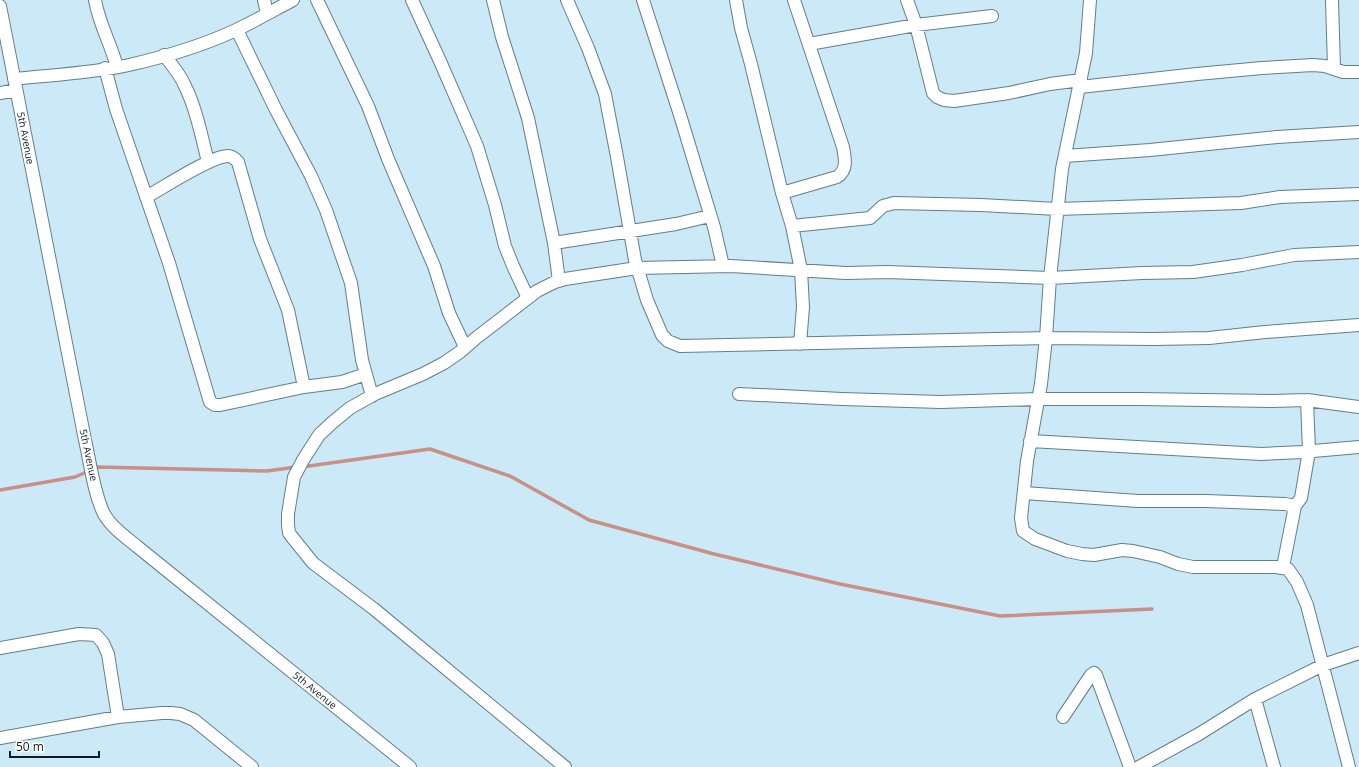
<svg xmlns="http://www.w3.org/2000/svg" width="1359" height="767" viewBox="0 0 1359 767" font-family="'Open Sans',sans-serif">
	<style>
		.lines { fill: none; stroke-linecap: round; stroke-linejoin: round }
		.stream { stroke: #c89086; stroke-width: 3.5 }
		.minor-casing { stroke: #637e89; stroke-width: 14 }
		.minor { stroke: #fff; stroke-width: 12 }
		.labels { text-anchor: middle; stroke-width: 4; stroke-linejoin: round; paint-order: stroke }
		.street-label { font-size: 10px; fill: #101b1f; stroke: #fff }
	</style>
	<rect width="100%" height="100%" fill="#cbe9f6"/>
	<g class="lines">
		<path class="stream" d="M302,467l128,-18 80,27 79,44 125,34 126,30 160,32 152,-7
			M0,490l75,-13 23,-10 169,4 29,-4"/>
		<defs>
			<path id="minor" d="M95,0c4,24 16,44 22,67
				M264,0l3,14
				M317,0l51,106 20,53 46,107 15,47 16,34
				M412,0l28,61 37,85 18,59 10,41 8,20 15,32
				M493,0l9,37 26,81 26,125 5,38
				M567,0l21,48 17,46 12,63 18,103 12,40 15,35 6,6 12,5 366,-8 108,1 55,-1 56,-6 94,-7
				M643,0l37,115 34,112 9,39
				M736,0l5,28 10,36 31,129 10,33 9,44 2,37 -3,37
				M907,0l9,25 17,68 4,4 7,3 10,1 55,-8 41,-9 31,-4
				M1090,0l-4,53 -24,116 -12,109 -4,60 -5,46 -14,77 -6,57 2,13 12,8 32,12 15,3 12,1 28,-5 11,1 27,6 18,7 15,3h83l12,2 9,13 10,23 42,162
				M1332,0l2,68
				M0,6l85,434c5,22 9,54 19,74 8,14 23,24 35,34l271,219
				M237,30l39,80 35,66 15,34 25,73 11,77 10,36
				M809,44l107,-19 76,-9
				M164,55c8,10 16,19 21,31 11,22 17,52 23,76
				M105,68l11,41 53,154 41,139 5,3h5l84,-18 38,-5 24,-8
				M14,79c38,-4 79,-6 115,-14 35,-8 75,-20 107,-35 19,-9 38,-20 57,-30
				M1080,87l117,-13 65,-6 51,-3 12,1 18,6h16
				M0,93l16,-3
				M1065,156l85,-6 127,-13 82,-5
				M782,193l55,-16c11,-7 8,-19 6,-30l-49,-147
				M146,197c17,-9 65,-41 82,-41 5,0 7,3 10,6l22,77 28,71 16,77
				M792,226l78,-8 13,-12 11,-3 87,2 76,4 184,-6 39,-6 79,-3
				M554,243l122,-19 34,-8
				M739,394l103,5 99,3 97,-3h101l133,2 35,-1 52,7
				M1030,441l231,13 41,-2 57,-5
				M1024,493l114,8h68l79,3 10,2 6,-8 8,-47 -2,-51
				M1283,567l12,-61
				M0,648l79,-14 17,1 7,8 5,11 10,63
				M1063,717l28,-42 3,-2 2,2 34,92
				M0,738l118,-21 44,-4h9l9,1 14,6 58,47
				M565,767l-191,-158 -61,-46 -21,-26 -3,-4 -1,-8v-11l6,-37 9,-17 16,-25 14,-13 17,-14 25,-14 48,-20 21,-11 16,-11 16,-14 61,-47 18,-9 10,-3 72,-11 94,-2 115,7 41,-1 163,6 92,-5 51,-1 49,-7 52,-10 65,-3
				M1139,767l60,-33 56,-35
				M1274,767l-19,-68 68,-34 36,-12"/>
		</defs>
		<use href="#minor" class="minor-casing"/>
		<use href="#minor" class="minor"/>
	</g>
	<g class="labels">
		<g class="street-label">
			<text transform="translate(26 138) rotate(79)" y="4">5th Avenue</text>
			<text transform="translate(89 455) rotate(78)" y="4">5th Avenue</text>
			<text transform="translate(315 690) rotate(39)" y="4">5th Avenue</text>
		</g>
	</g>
	<path d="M10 751v6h89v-6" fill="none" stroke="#101b1f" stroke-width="2"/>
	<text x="16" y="751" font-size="12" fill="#101b1f" stroke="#ffffff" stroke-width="3" paint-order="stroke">50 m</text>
</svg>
